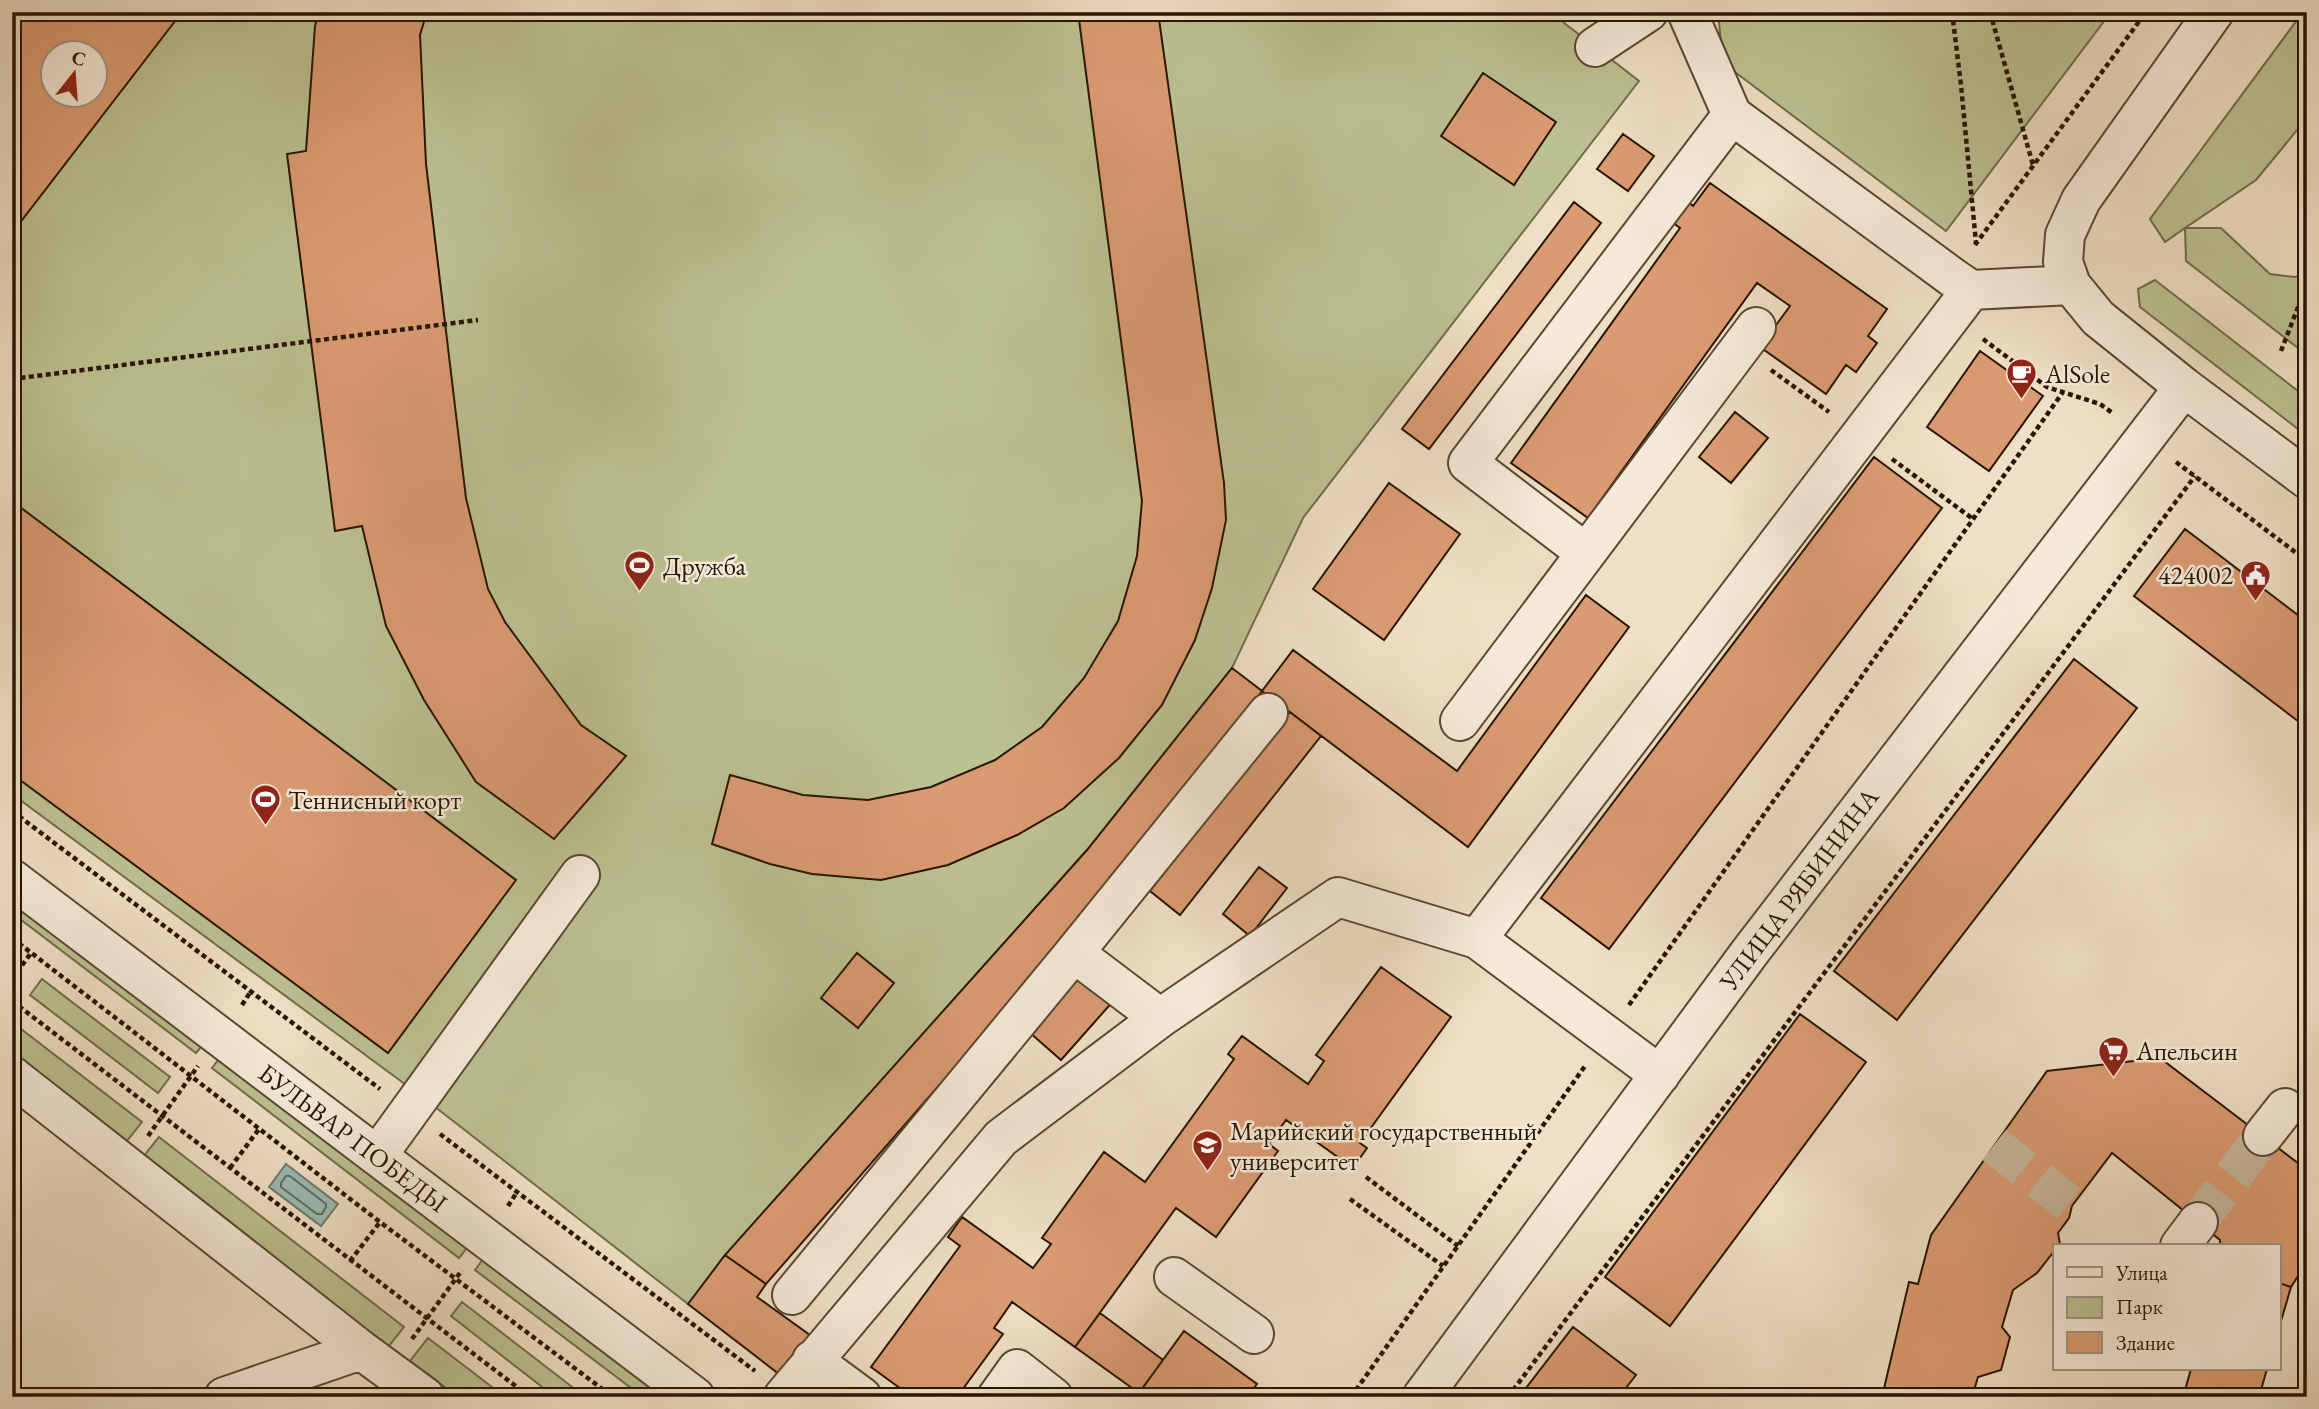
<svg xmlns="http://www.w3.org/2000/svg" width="2319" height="1409" viewBox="0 0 2319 1409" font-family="'EB Garamond',serif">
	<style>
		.green { fill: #bcc192; stroke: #726b4a; stroke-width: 2; fill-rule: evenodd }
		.water { fill: #9abcb6; stroke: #6c796e; stroke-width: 2 }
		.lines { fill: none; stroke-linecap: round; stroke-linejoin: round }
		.shore { stroke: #61685c; stroke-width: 2 }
		.building { fill: #db9b72; stroke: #281501; stroke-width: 2; fill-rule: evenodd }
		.minor-tunnel { stroke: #c7b79d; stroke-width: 38; stroke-dasharray: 38 19; stroke-linecap: butt }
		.minor-casing { stroke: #5a4832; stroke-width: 42 }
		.path { stroke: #281501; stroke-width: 4.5; stroke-dasharray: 5 3.5; stroke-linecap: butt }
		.minor { stroke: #f5ead9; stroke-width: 38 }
		.labels { text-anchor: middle; stroke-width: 5; stroke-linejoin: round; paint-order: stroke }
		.poi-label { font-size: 26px; fill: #281501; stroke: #f5ead9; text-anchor: start }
		.street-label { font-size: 26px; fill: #281501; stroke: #f5ead9 }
	</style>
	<rect width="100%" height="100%" fill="#efdfc4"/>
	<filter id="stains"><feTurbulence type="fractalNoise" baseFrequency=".00286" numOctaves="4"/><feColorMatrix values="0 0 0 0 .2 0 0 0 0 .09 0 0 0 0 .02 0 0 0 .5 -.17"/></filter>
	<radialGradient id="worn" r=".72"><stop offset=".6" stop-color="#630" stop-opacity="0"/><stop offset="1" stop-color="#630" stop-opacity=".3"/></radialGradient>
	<path class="green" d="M12,12h1538l89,69 -336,437 -71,150 -145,182 -204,229 -195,225 -267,-208 -409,-302zM52,52h42v42h-42z
		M1718,12h393l-165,219 -223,-168z
		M2303,12h4v106l-51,62 -71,48h36l49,46 25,3 12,-4v82l-121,-94 -1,-33 -20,14 -15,-23z
		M2155,280l152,118v38l-167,-129 -2,-18z
		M12,885l198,151 -14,17 -184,-140z
		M42,979l128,98 -12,16 -128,-98z
		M12,1022l130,100 -16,20 -114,-88z
		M227,1048l247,191 -15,19 -247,-190z
		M159,1137l245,190 -16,20 -245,-190z
		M490,1250l195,147h-42l-168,-127z
		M462,1302l122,94 -29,1 -104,-81z
		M428,1338l77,59h-47l-48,-36z"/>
	<path class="water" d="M286,1164l52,40 -17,22 -52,-39z"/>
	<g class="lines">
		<path class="shore" d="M286,1176h4l36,28v3l-4,7h-5l-36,-27v-4z"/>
	</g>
	<path class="building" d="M12,12h170l-170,221zM52,52h42v42h-42z
		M319,12h108l-7,23 6,129 40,334 22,91 17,33 76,103 45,31 -72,83 -78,-57 -52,-82 -38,-74 -24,-100 -27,5 -48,-377 19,-3 9,-125z
		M1078,12h80l66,471 2,37 -14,68 -17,52 -33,65 -43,53 -55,50 -47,27 -69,30 -67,15 -69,-6 -42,-10 -58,-20 18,-69 73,20 65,5 63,-13 64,-27 47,-33 42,-49 34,-57 19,-65 5,-55z
		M1483,73l73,49 -42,63 -73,-49z
		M1623,134l31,22 -26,35 -31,-22z
		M1710,183l177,126 -19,27 9,7 -21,29 -10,-7 -20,29 -66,-47 30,-41 -33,-23 -169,235 -77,-55 169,-235 -8,-6 15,-21 6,5z
		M1574,202l27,21 -172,226 -27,-20z
		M1980,351l63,45 -54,75 -62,-44z
		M1735,412l33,26 -37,45 -32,-26z
		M1874,457l68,51 -333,441 -68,-51z
		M1389,483l71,51 -76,106 -71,-51z
		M12,501l504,379 -128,173 -376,-279z
		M2185,529l122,93v106l-173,-132z
		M1586,595l43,32 -161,220 -206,-156 31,-41 164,121z
		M2074,659l63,49 -240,312 -63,-49z
		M1232,668l30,23 -145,190 -351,403 -41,-29 362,-405z
		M1290,712l31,24 -141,179 -30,-24z
		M1259,867l28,21 -37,48 -27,-22z
		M857,953l37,30 -36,45 -37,-30z
		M1381,967l70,50 -91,126 7,5 -14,20 -67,-48 -17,24 9,7 -62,86 -40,-29 -101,139 -63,-45 -18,26 9,6 -46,63h-45l-41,-30 89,-121 -12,-9 14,-20 71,51 18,-24 -9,-6 62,-86 41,30 89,-123 -6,-5 14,-18 66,48 16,-23 -8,-6z
		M1083,972l32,27 -54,61 -32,-28z
		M1800,1014l66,48 -196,264 -65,-49z
		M2307,1055v19l-9,-7z
		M2160,1058l147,112v92l-16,25 -12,-4v-37h-59v-6l-108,-87 -40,53 -3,12 -11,15 2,11 -5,2v4l-18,23 -24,17 -11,37 8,10 -9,33 -23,7 -6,20h-90l27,-115 9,2 13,-49 116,-164z
		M725,1255l41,29 -9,13 57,41 -30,40 -96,-74z
		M2279,1283l12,4 -12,41z
		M1100,1313l63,47 -24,33 -64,-46z
		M1573,1327l63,48 -17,22h-100z
		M1184,1331l73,53 -10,13h-111z
		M2191,1369h76l-8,28h-76z"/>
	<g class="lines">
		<path class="minor-tunnel" d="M1994,1145l78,61
			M2198,1222l65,-86"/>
		<defs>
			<path id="minor" d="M1687,12l45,103 220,162 19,13 100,-5
				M2214,12l-133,188 -16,35 -2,27 8,23 27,33 86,69 123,92
				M1595,47l53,-35
				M1586,553l-118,-90 264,-348
				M1460,721l296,-394
				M12,879l683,518
				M1477,939l494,-649
				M1074,953l86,65
				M12,1076l349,274 64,47
				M2263,1136l22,-28
				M377,1156l203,-281
				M2180,1246l18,-24
				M1174,1277l80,57
				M792,1295l282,-342 194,-240
				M812,1360l50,37
				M224,1397l137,-47
				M783,1397l218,-259 159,-120 178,-121 139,42 183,136
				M997,1397l20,-28 36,28
				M1422,1397l328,-445 434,-565"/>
		</defs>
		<use href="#minor" class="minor-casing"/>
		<path class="path" d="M1952,12l9,73 15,158
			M1990,12l43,153
			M1975,245l171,-233
			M1983,339l64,48 53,17 14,10
			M2281,351l26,-67
			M1771,370l58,42
			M12,379l466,-59
			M1892,459l81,60
			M2176,462l131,99
			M12,811l368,278
			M12,938l368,284 233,175
			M12,979l19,-26
			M12,1001l518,396
			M242,1005l9,-14
			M1629,1005l434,-613
			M440,1134l315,237
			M148,1136l50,-70
			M230,1168l29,-39
			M1366,1177l92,69
			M1350,1199l93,67
			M508,1206l9,-14
			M350,1261l30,-39
			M412,1339l50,-69
			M1351,1397l234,-331
			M1508,1397l687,-921"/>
		<use href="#minor" class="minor"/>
	</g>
	<defs>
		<symbol id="cafe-pin" viewBox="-11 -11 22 30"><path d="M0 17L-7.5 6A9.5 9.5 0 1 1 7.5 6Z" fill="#8f2418" stroke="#f5ead9"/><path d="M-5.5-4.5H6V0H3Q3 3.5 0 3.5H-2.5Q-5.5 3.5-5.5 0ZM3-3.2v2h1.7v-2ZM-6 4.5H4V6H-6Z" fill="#fff"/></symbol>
		<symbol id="stadium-pin" viewBox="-11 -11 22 30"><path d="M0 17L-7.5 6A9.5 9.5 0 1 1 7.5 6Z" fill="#8f2418" stroke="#f5ead9"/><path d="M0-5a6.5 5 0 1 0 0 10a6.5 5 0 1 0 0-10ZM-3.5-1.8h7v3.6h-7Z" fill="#fff"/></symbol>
		<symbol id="civic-pin" viewBox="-11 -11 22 30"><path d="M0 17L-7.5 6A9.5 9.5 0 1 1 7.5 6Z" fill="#8f2418" stroke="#f5ead9"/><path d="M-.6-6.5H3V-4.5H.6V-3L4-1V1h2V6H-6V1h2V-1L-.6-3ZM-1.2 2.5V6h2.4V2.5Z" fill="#fff"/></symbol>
		<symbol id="supermarket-pin" viewBox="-11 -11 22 30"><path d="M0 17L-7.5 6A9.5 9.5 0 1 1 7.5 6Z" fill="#8f2418" stroke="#f5ead9"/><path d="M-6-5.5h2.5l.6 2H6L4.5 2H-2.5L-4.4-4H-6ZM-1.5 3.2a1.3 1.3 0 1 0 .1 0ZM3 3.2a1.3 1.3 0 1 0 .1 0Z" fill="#fff"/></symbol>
		<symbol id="university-pin" viewBox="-11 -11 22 30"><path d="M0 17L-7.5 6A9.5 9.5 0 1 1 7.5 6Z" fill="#8f2418" stroke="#f5ead9"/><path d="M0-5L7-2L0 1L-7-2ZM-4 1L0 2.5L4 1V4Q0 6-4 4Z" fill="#fff"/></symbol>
	</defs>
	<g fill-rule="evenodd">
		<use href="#cafe-pin" x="2004" y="356" width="35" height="47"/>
		<use href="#stadium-pin" x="622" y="548" width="35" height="47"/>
		<use href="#civic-pin" x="2238" y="558" width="35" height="47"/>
		<use href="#stadium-pin" x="248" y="782" width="35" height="47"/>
		<use href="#supermarket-pin" x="2096" y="1034" width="35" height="47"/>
		<use href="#university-pin" x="1190" y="1128" width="35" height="47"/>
	</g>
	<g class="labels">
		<g class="poi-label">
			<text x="2045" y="383">AlSole</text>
			<text x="663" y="575">Дружба</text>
			<text x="2233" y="584" text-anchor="end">424002</text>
			<text x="288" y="809">Теннисный корт</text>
			<text x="2136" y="1060">Апельсин</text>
			<text x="1230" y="1140">Марийский государственный<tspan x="1230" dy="30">университет</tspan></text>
		</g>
		<g class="street-label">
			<text transform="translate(1799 889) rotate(-53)" y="9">УЛИЦА РЯБИНИНА</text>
			<text transform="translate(353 1138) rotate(37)" y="9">БУЛЬВАР ПОБЕДЫ</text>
		</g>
	</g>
	<rect width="2319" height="1409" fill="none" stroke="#efdfc4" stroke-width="42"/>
	<rect x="14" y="14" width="2291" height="1381" fill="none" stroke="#281501" stroke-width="3.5"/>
	<rect x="21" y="21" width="2277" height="1367" fill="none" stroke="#281501" stroke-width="2"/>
	<rect x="2053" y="1244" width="228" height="126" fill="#f5ead9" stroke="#a39583" stroke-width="2"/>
	<rect x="2067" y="1267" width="35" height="10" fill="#f5ead9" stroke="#a39583" stroke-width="2"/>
	<text x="2116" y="1280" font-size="21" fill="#281501">Улица</text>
	<rect x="2067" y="1297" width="35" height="21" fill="#bcc192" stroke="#a39583" stroke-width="2"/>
	<text x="2116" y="1314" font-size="21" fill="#281501">Парк</text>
	<rect x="2067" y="1332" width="35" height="21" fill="#db9b72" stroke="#a39583" stroke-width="2"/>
	<text x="2116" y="1350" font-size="21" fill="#281501">Здание</text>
	<g transform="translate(74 74) rotate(17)"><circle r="33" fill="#f5ead9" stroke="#a39583" stroke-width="2"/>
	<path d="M0-5L12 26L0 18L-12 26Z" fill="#8f2418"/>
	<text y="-10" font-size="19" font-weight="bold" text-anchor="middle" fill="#281501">С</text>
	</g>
	<rect width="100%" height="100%" filter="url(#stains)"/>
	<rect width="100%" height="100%" fill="url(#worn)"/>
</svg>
